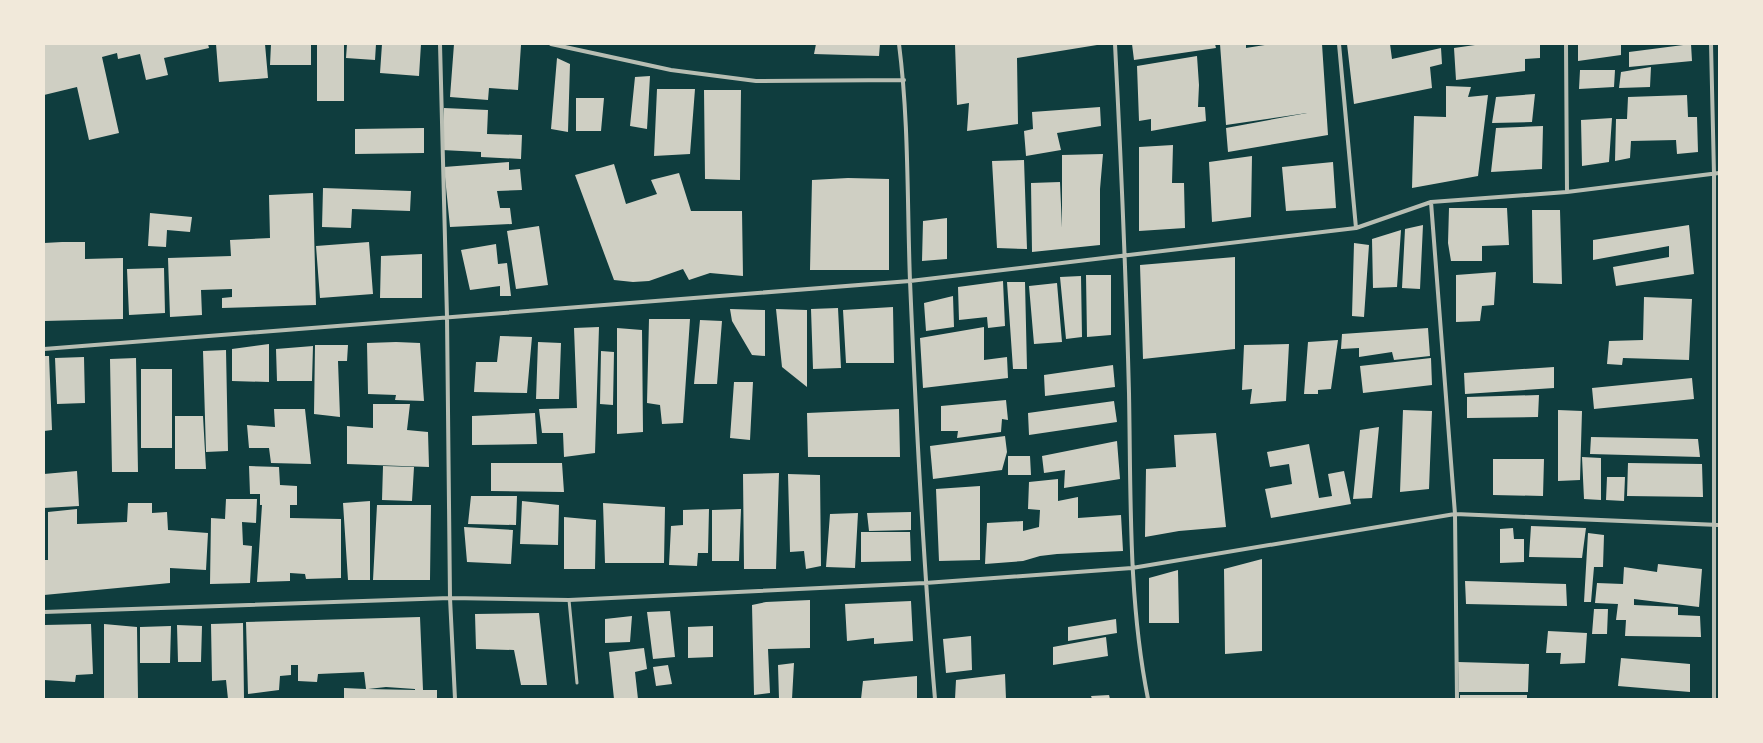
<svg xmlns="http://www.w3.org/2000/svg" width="1763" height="743" viewBox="0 0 1763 743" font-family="Commissioner,sans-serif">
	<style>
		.building { fill: #cfcfc3; fill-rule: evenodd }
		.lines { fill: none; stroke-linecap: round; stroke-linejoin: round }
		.service { stroke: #b8beb3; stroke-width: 3 }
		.minor { stroke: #b8beb3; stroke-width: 4 }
	</style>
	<rect width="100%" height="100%" fill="#0f3d3e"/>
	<path class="building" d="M44,44h164l1,4 -45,10 4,17 -22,5 -6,-26 -22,5 -1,-6 -15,4 17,76 -30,7 -12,-53 -33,8z
		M216,44h49l3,34 -49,4z
		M271,44h40v21h-41z
		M317,44h27v57h-27z
		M347,44h29l-1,16 -29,-2z
		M382,44h39l-2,32 -39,-3z
		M454,44l67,1 -3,45 -29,-2 -1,12 -38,-3z
		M816,44h64l-1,12 -65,-2z
		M955,44h142v1l-80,13 1,66 -51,7 2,-28 -12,2z
		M1132,44h83l1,4 -82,12z
		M1220,44h26v4l25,-4h51l6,91 -100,17 -2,-24 81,-15 -81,12z
		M1347,44h43l2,15 49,-11 1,16 -12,3 2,21 -78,16z
		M1482,44h58v14l-15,1v12l-69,9 -2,-32z
		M1578,44h43v11l-43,6z
		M1691,44l1,17 -63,6v-15z
		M1197,56l2,29 -1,22h7l1,14 -55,10v-12l-12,2 -2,-55z
		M557,58l13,6 -2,68 -17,-3z
		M1651,67l-1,20 -31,1 2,-16z
		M1580,70h35l-1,17 -35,2z
		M650,76l-3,53 -17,-3 5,-49z
		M1446,86l25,1 -3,10 20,-2 -10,81 -66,12 2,-72 32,1z
		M657,89h38l-5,65 -36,2z
		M704,90h37l-1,90 -35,-1z
		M1535,94l-3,28 -40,1 4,-26z
		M1687,95l1,22h9l1,35 -21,2 -1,-14 -45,1 -1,17 -15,3 1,-42h11l1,-22z
		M576,98h28l-3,33h-25z
		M1100,107l1,19 -44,7 4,17 -35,6 -2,-25 9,-2 -1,-17z
		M444,108l44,2 -1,24 35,1 -1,24 -40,-2v-5l-39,-2z
		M1612,118l-3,44 -27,4 -1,-46z
		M1543,126l-1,43 -51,3 5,-44z
		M424,128v25l-69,1v-25z
		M1173,145l-1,38h12l1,45 -46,3v-84z
		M1103,154l-3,35v56l-68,7 -1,-69 29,-1 2,46v-73z
		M1252,156l-1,61 -39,5 -3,-60z
		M1024,160l3,89 -30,-1 -5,-87z
		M509,162v8l11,-1 2,21 -25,1 3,17h10l2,16 -62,3 -6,-60z
		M1333,162l3,46 -50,3 -4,-44z
		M614,164l12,40 31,-10 -6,-14 28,-7 12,38h51l1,65 -33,-3 -21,7 -6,-11 -34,12 -16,1 -19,-2 -39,-105z
		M848,178l41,1v91h-79l2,-90z
		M323,188l88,3 -1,20 -58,-2 -1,19 -29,-1z
		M313,193l3,112 -94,3v-10l10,-1v-8l-31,1 1,25 -32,2 -2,-59 63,-2 -1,-16 40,-2 -1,-43z
		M1449,208h58l2,37 -27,1v15h-31l-3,-18z
		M1532,210h28l2,74 -29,-1z
		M150,213l42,4 -2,15 -23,-2 -1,17 -18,-1z
		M947,218v41l-25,2 1,-40z
		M1423,225l-3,64 -18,-1 3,-59z
		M1689,225l5,49 -78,12 -3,-19 56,-10v-11l-76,14v-20z
		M539,226l9,59 -32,4 -9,-58z
		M1401,230l-4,57 -24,1 -1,-49z
		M62,242h23v17l38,-1v61l-79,2v-78z
		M369,242l4,52 -53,4 -4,-52z
		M1354,243l15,2 -5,72 -12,-1z
		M496,244l2,20 9,-1 4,33h-11v-10l-30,4 -9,-40z
		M422,254v44h-42l1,-42z
		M1235,257v92l-92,10 -3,-94z
		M164,268l1,45 -36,2 -2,-46z
		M1496,272l-2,33 -12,1 -2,15 -24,1v-47z
		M1086,275h25v60l-24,2z
		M1081,276l1,61 -16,2 -6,-62z
		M1003,281l2,45 -17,2 -1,-11 -28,3 -1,-33z
		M1007,282h18l2,87h-14z
		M1057,283l5,59 -28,2 -5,-58z
		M953,296l1,31 -28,4 -2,-28z
		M1644,297l48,2 -3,61 -66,-2 -1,7 -15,-1 2,-23 34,-1z
		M893,307l1,56h-48l-3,-53z
		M838,308l3,60 -28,1 -2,-60z
		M730,309l35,1v46l-13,-1 -20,-34z
		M776,309l31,1v77l-25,-20z
		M649,319h41l-7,104 -21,1 -2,-19 -13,-2z
		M700,320l22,1 -5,63h-23z
		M599,327l-4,126 -31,4 -1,-24h-21l-3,-24 38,-1 -3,-80z
		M984,327v33l23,-3 1,21 -85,10 -3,-50z
		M617,328l25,2 1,102 -26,2z
		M1428,328l2,28 -36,4 -2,-8 -33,5v-9l-18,1 1,-15z
		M500,336l32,1 -5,56 -53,-1 2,-30h21z
		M1338,340l-7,49 -13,1v4h-14l4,-52z
		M396,342l24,1 4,58 -29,-1 1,-5 -28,-1 -1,-51z
		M538,342l23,1 -2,56h-23z
		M269,344v38l-37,-1v-32z
		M1289,344l-3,57 -36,3 2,-15 -10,1 2,-45z
		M315,345h33l-1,16h-9l2,56 -26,-3z
		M313,346l-1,35h-35l-1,-32z
		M226,350l2,101 -22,1 -3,-101z
		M601,351l13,1 -1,53 -13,-1z
		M44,356h5l3,74 -8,1z
		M84,357l1,46 -28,1 -2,-46z
		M136,358l2,114h-26l-2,-113z
		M1431,358l1,27 -69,8 -3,-27z
		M1113,365l2,22 -70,9 -1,-21z
		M1554,367v21l-89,6 -1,-21z
		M141,369h31v79h-31z
		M1692,378l2,21 -100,10 -2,-21z
		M734,382h19l-3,58 -20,-2z
		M1539,395l-1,22 -71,1v-21z
		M1006,400l2,20 -6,-1 -1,13 -44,6 1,-7h-17v-25z
		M1114,401l3,21 -88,13 -1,-22z
		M373,404h37l-3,26 21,2 1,35 -82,-3v-38l26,2z
		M274,409h31l6,55 -40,-1 -2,-15h-20l-2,-23 28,2z
		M899,409l1,48h-92l-1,-44z
		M1403,410l29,1 -3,78 -29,3z
		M1558,410l24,1 -2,69 -22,1z
		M535,413l2,31 -65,1v-29z
		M175,416h28l3,53h-31z
		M1379,427l-7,71 -19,1 7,-69z
		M1216,433l10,94 -47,4 -34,6 1,-68 30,-2 -2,-32z
		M1005,436l2,16 -5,18 -69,9 -3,-33z
		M1591,437l107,2 2,18 -110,-3z
		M1117,441l3,38 -56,9 1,-18 -21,3 -2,-17z
		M1309,444l10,54 13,-2 -4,-22 16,-3 7,33 -80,14 -6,-29 27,-5 -3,-20 -19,3 -3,-15z
		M1008,456h22l1,19h-23z
		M1582,457l19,1v42l-17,-1z
		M1493,459h51l-1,37 -50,-1z
		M491,463h71l2,29 -73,-1z
		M1628,463l74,1 1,33 -76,-1z
		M249,466l30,1 1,18 17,1v19h-7v13l51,1v59l-35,1 -1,-5 -15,-1v8l-33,1 5,-77h-2v-11h-10z
		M383,466l31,1 -2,34 -30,-1z
		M77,471l2,35 -35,2v-34z
		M779,473l-3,96h-32l-1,-95z
		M788,474l32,1 1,91 -15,3 -2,-18 -14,1z
		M1607,477h18l-1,24 -18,-1z
		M1058,479v22l20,-4v21l43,-3 2,36 -66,3 -17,2 -17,5 -38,3 2,-41 36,-2v10l16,-4 1,-17 -12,-1 1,-27z
		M980,486v74l-41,1 -3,-72z
		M471,496h46l-1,29 -48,-1z
		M226,499h31l-1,24 -14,-1 1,23 9,1 -2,37 -40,1 1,-66 14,1z
		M370,501v79h-22l-5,-77z
		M522,501l37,4 -1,40 -38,-1z
		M128,503h24v10l15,-1 1,18 40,3 -2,37 -36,-2v15l-126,12v-35h4v-48l29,-3v15l50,-2z
		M603,503l62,4 -1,56h-59z
		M377,505h54l-1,75h-57z
		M709,509l-1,44h-10l-1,13 -28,-1 2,-39 12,-1v-15z
		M741,509l-2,52h-27v-51z
		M911,512v18l-42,1 -2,-18z
		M858,513l-3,55 -29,-1 4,-53z
		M564,517l32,3 -1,49h-31z
		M1531,526l55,2 -4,30 -53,-1z
		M464,527l49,3 -2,34 -44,-2z
		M1513,528l1,11h10v23l-24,1v-34z
		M861,532h49l1,29 -50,1z
		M1588,533l16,2 -1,32h-9l-3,35h-7z
		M1262,559v92l-37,3 -1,-85z
		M1658,564l44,5 -3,38 -65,-8v6l44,2v8l22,1 1,21 -76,-1 1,-16h-10l2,-16 -23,-1 2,-20 26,1 1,-17 33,5z
		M1178,570l1,53h-30v-45z
		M1465,581l101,3 1,22 -101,-2z
		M810,600v48l-42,1 2,44 -16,2 -2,-90 14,-3z
		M911,601l2,40 -39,3v-6l-27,3 -2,-37z
		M1594,609h14l-1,25h-15z
		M670,611l5,46 -22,2 -6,-47z
		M539,613l8,72h-26l-7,-35 -38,-1 -1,-35z
		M632,616l-2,26 -25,1v-24z
		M420,617l3,73h14v9h-93v-11l22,1 -2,-17 -46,2 -1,8 -19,-1v-16h-7v10l-11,1 -1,14 -31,4 -2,-72zM386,687l29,2v1l-47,-1z
		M1116,619l1,14 -49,8v-14z
		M243,623l1,76h-16l-2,-19 -14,1 -1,-57z
		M91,624l2,50 -17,1 -1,7 -31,-2v-55z
		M104,624l33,3 1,72h-34z
		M177,625l25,1 -1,36h-23z
		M171,626l-1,37h-30v-36z
		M713,626v31l-25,1v-31z
		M1548,631l39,2 -2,30 -25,1 1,-11h-15z
		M971,636l1,34 -26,3 -3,-34z
		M1106,637l2,19 -55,9v-18z
		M644,648l3,21 -12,3 3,27h-24l-5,-47z
		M1621,658l69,6v28l-72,-6z
		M1458,662l71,2 -1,28h-69z
		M794,663l-2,36h-13l-1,-34z
		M668,665l4,19 -16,2 -3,-19z
		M1005,674l1,25h-51l1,-19z
		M917,676v23h-56l2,-18z
		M1109,695l1,4h-18l-1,-3z
		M1460,695h67v4h-67z"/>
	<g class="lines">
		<path class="service" d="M569,600l8,83"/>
		<path class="minor" d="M440,44l7,273 3,281 5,101
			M551,44l120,26 85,11 148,-1
			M899,44c10,78 8,158 11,237 6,140 13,279 25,418
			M1115,44c6,116 11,233 14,349 2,102 -1,206 19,306
			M1339,44l17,184
			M1566,44l1,148
			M1711,44l3,130v525
			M1431,202l24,312 2,185
			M44,349l866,-68 446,-53 75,-26 136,-10 152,-19
			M44,612l406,-14 119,2 356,-17 207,-15 323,-54 264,11"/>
	</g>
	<rect width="1763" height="743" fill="none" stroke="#f1e9da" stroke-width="90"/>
</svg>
